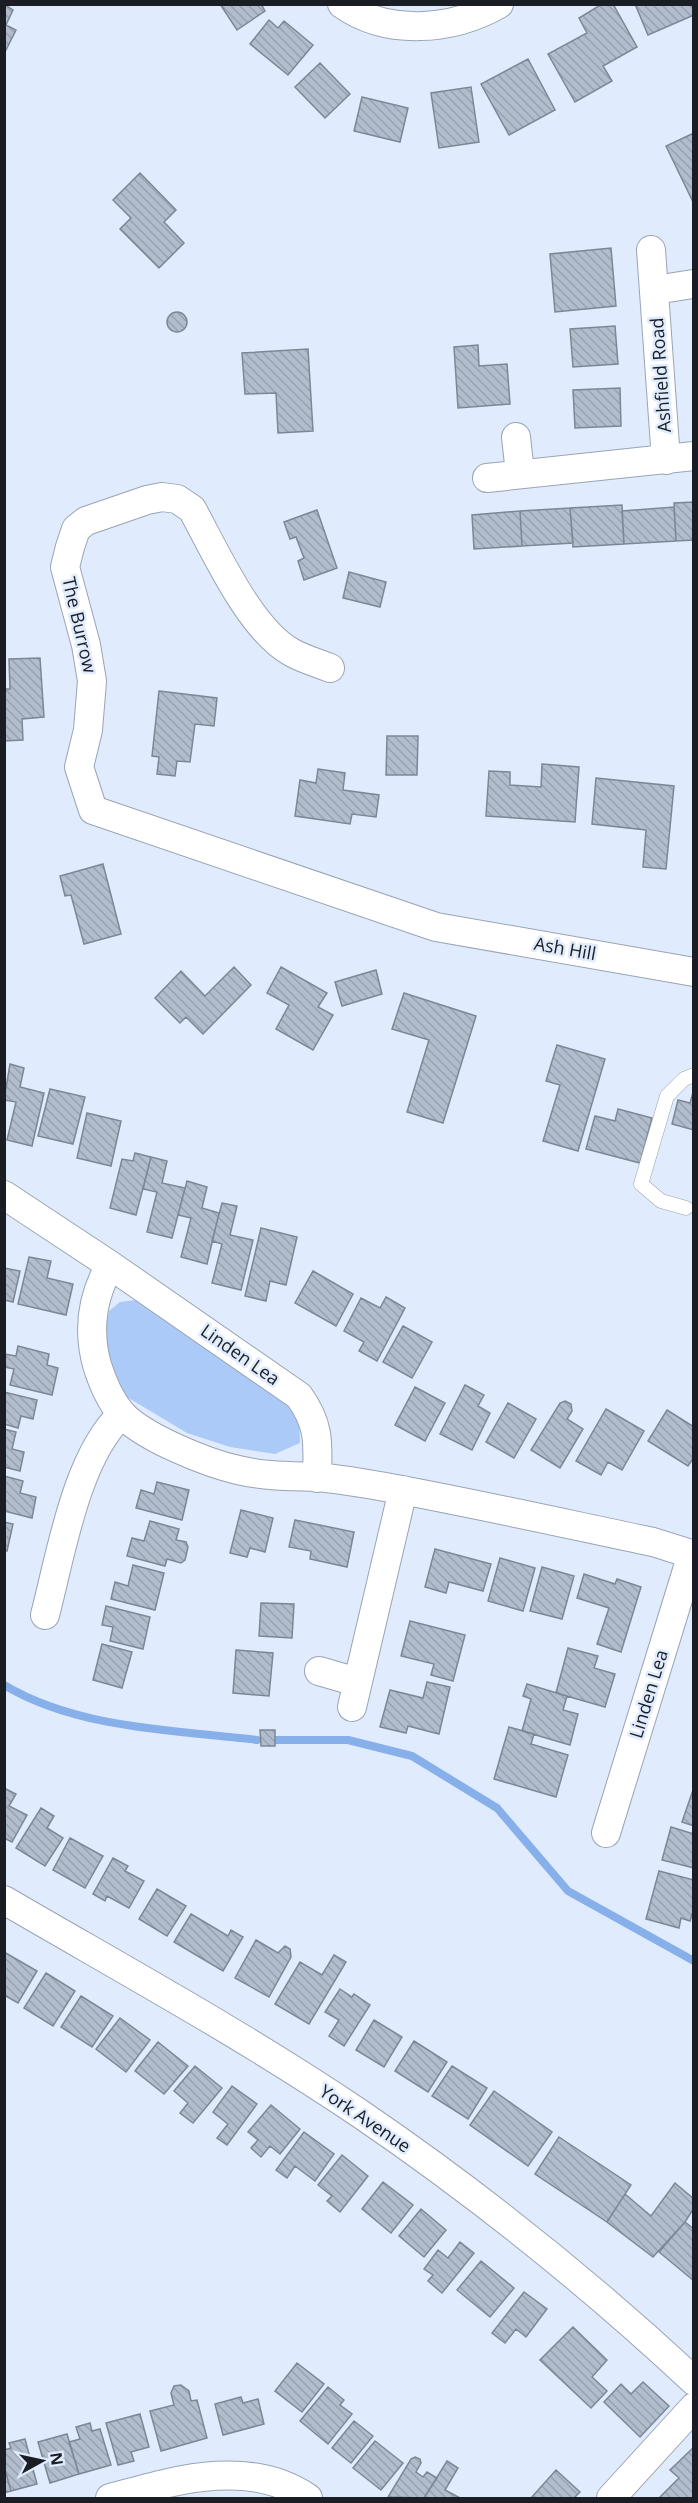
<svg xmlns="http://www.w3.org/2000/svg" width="698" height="2503" viewBox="0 0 698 2503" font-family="'Open Sans',sans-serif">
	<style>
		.grass { fill: #accaf7 }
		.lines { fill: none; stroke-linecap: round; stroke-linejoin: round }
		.stream { stroke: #87afe9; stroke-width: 8 }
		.building { fill: url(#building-back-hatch); stroke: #7c8796; stroke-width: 1.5 }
		.service-casing { stroke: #99a4b4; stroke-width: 15 }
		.minor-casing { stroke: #99a4b4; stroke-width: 30 }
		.service { stroke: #fff; stroke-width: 14 }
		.minor { stroke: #fff; stroke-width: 28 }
		.labels { text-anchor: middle; stroke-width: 5; stroke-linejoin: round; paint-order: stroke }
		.street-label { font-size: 18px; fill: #1a1e24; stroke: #e0ecfd }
	</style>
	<defs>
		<pattern id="building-back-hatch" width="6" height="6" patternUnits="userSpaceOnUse" patternTransform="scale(1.5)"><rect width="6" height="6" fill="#b1bccc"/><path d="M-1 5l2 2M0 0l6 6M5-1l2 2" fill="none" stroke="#98a1af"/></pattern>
	</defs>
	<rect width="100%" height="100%" fill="#e0ecfd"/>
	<path class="grass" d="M136,1300l151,98 12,19 1,26 -25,11 -45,-7 -43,-14 -60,-36 -17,-31 -5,-34 4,-21 11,-9z"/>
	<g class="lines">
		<path class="stream" d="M4,1685c74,44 169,45 253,55
			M276,1740h72l64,16 85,52 71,83 126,70"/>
	</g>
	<path class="building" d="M4,4l9,6 -7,15 -2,-1z
		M220,4h41l4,7 -28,19z
		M602,4h11l24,43 -34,19 9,15 -37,21 -27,-48 39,-21 -8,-15z
		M635,4h59v11l-46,20z
		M269,20l9,8 6,-7 29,24 -25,30 -38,-31z
		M4,24l12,6 -12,24z
		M528,59l27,51 -46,25 -28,-51z
		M320,63l30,31 -25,24 -30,-31z
		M471,87l8,55 -40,6 -8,-55z
		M362,97l46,11 -8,34 -46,-11z
		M694,133v71l-28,-58z
		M140,173l36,37 -12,12 20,21 -25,25 -39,-39 11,-11 -18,-18z
		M611,248l5,58 -61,6 -5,-58z
		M167 322a10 10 0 1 1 20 0a10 10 0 1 1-20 0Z
		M615,326l3,38 -45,3 -3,-38z
		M478,345l1,21 28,-2 3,40 -52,4 -4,-61z
		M308,349l5,82 -35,2 -2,-40 -31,1 -3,-41z
		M620,388l1,38 -46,2 -2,-38z
		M694,502v38l-18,1 -2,-38z
		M622,505l2,39 -51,3 -3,-39z
		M674,507l2,34 -52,3 -2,-33z
		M570,508l3,35 -51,3 -2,-35z
		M317,510l20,58 -33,12 -6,-19 6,-3 -8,-21 -6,2 -6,-17z
		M520,511l2,35 -48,3 -2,-34z
		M349,572l37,10 -6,25 -37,-9z
		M40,658l4,59 -22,2 1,21 -19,1v-52h6l-1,-30z
		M159,691l58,7 -3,28 -19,-2 -5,38 -13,-1 -2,15 -18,-2 2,-17 -7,-1z
		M387,736h31l-1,39h-31z
		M542,764l37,3 -4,55 -89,-6 3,-45 21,1v13l31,2z
		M318,769l27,4 -2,17 36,5 -3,22 -24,-3 -2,10 -55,-8 5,-36 16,3z
		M596,778l78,8 -8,83 -23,-2 3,-37 -54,-6z
		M103,864l18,70 -37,10 -13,-49 -6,1 -5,-20z
		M234,967l17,18 -48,49 -17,-17 -6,6 -25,-25 26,-27 24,25z
		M281,967l46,26 -9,14 15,8 -20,35 -37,-21 13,-24 -22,-12z
		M376,970l6,24 -40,12 -7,-24z
		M404,993l72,23 -33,107 -36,-11 22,-72 -37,-11z
		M557,1045l48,14 -27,92 -35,-10 17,-56 -14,-4z
		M10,1064l14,4 -4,19 24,6 -12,53 -25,-6 9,-38 -12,-2z
		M50,1089l35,8 -12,47 -35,-8z
		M694,1089v41l-22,-6 6,-24 12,3z
		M618,1109l34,9 -12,45 -54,-14 9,-33 20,5z
		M87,1113l34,8 -10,45 -34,-8z
		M135,1153l16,4 -15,58 -26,-7 12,-49 11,2z
		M151,1157l16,4 -5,22 23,5 -13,50 -25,-6 10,-40 -14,-3z
		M187,1181l20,6 -5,21 17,5 -12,51 -26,-7 10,-39 -13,-3z
		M222,1203l15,3 -7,29 23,5 -12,50 -29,-7 10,-39 -10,-3z
		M261,1228l36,9 -11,48 -16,-4 -4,20 -21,-5z
		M29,1257l22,4 -4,17 26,6 -7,31 -48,-11z
		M4,1268l16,3 -7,31 -9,-2z
		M313,1271l40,23 -17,32 -41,-23z
		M386,1297l19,11 -28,53 -18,-10 5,-9 -20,-11 17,-33 19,10z
		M403,1326l29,16 -20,36 -29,-16z
		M18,1346l31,8 -2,11 11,3 -6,27 -42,-10 4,-16 -10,-2v-13l12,2z
		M465,1385l19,10 -6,11 12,7 -18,37 -32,-16z
		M415,1387l30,16 -20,38 -30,-16z
		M4,1392l33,8 -4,19 -12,-3 -3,12 -14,-4z
		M565,1401l6,3 1,7 -5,8 16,10 -23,39 -29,-18 29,-47z
		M508,1403l28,16 -22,39 -28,-16z
		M606,1409l38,22 -22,39 -14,-8 -7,13 -25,-14z
		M667,1410l27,17v30l-6,9 -40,-25z
		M4,1429l12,3 -4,17 12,3 -4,19 -16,-4z
		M4,1476l19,5 -3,12 16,4 -4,21 -28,-7z
		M157,1482l32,8 -7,30 -46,-12 5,-18 13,4z
		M241,1510l32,8 -8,34 -15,-4 -3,9 -17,-4z
		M295,1520l59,12 -7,35 -37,-8 1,-8 -22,-4z
		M150,1521l29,8 -3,11 10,2 2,5 -3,13 -4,3 -14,-4 -2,7 -38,-10 5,-18 12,3z
		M4,1522l9,2 -6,27 -3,-1z
		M435,1549l56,15 -8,27 -34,-9 -3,11 -21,-6z
		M500,1558l35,10 -12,43 -35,-10z
		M133,1565l31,8 -9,37 -44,-11 4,-17 13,4z
		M542,1567l32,9 -12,43 -32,-8z
		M584,1574l31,10 2,-5 24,8 -20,65 -24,-8 12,-36 -32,-10z
		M261,1603l33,1 -2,34 -33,-2z
		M106,1606l44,11 -7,32 -33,-8 3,-14 -11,-2z
		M410,1621l55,14 -12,46 -22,-6 3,-11 -33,-8z
		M102,1644l30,8 -10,36 -29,-8z
		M568,1648l30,8 -4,12 21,6 -10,33 -49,-14z
		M236,1650l37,3 -4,43 -36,-3z
		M427,1682l23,5 -11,47 -31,-8 -2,7 -26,-6 10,-37 33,8z
		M527,1684l40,12 -4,14 15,4 -8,31 -48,-14 9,-32 -8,-3z
		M509,1727l25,7 -3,10 37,11 -12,42 -62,-18z
		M260,1730h15v16h-14z
		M4,1788l12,6 -7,12 18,9 -15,27 -8,-4z
		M693,1790h1v36l-12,-4z
		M41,1808l13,8 -7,12 16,10 -18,28 -29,-18z
		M671,1827l23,7v34l-32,-8z
		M70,1838l33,18 -18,32 -32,-18z
		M113,1858l15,8 -3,5 19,10 -15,27 -22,-12 -2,5 -12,-7z
		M659,1871l35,9v28l-4,13 -9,-3 -2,10 -33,-9z
		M157,1889l29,17 -19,30 -28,-17z
		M191,1914l37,22 3,-6 12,7 -20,34 -49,-29z
		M256,1940l22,13 7,-7 5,3 1,8 -22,40 -34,-19z
		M4,1952l33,19 -19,32 -14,-8z
		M334,1955l12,7 -37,62 -34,-20 25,-42 22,13z
		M46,1973l29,18 -22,35 -29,-18z
		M340,1989l12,8 2,-3 16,11 -26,41 -15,-10 10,-16 -14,-8z
		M81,1996l32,20 -21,31 -31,-20z
		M120,2018l30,22 -24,32 -30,-23z
		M374,2020l28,17 -18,30 -28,-17z
		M414,2041l33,21 -19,30 -33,-21z
		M158,2042l30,24 -24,28 -29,-23z
		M195,2066l27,22 -29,35 -13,-10 8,-10 -14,-12z
		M452,2066l35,22 -19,31 -36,-23z
		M232,2086l25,18 -30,41 -10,-7 11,-14 -15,-12z
		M494,2091l58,41 -24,34 -58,-41z
		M271,2105l29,24 -20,25 -10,-8 -9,11 -10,-9 7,-8 -10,-8z
		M304,2132l30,22 -19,27 -20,-15 -8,12 -11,-8z
		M559,2137l72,48 -24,37 -72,-48z
		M342,2155l26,21 -28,36 -13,-11 5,-5 -14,-11z
		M383,2182l30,23 -22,28 -29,-24z
		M675,2183l19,16v9l-9,14 -32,35 -46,-35 18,-28 26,22z
		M421,2209l25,21 -22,27 -25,-21z
		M685,2222l9,7v52l-35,-29z
		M460,2242l14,11 -32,40 -14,-12 5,-6 -9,-6 14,-19 10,8z
		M481,2261l33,27 -24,29 -33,-27z
		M524,2292l23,17 -21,28 -10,-8 -11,14 -13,-10z
		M573,2327l34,33 -15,17 15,14 -16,17 -51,-48z
		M297,2363l27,21 -22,28 -27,-21z
		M643,2382l26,24 -29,31 -36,-35 17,-18 10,10z
		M181,2385l8,6 2,10 6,-1 10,38 -46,13 -11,-40 24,-6 -3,-12 3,-7z
		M328,2387l16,13 -4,5 12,9 -24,30 -28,-23z
		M241,2397l2,6 15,-4 6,25 -41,11 -8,-31z
		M140,2414l9,33 -18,5 3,9 -16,4 -12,-42z
		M354,2421l19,15 -22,27 -19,-15z
		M90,2423l2,8 8,-2 11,36 -32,9 -10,-32 11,-3 -4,-12z
		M67,2434l12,40 -29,9 -12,-41z
		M25,2439l12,45 -26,7 -7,-25v-16l7,-2 -2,-5z
		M375,2441l28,22 -22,27 -28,-22z
		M694,2447v51h-35l20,-20 -9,-8z
		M415,2457l5,2 1,4 -5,9 7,5 4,-5 10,6 -13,20 -36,-1 23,-38z
		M447,2461l11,7 -13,22 15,8h-36z
		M4,2466l7,25 -7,2z
		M556,2470l24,22 -6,6h-43z"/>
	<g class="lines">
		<defs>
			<path id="service" d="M686,1208l-25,-7 -20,-17 26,-88 17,-17 10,-4"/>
			<path id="minor" d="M342,4c45,32 110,27 157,0
				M651,250l15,210
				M655,290l38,-6
				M516,437l4,36
				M487,478l207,-22
				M330,668c-12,-5 -27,-9 -39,-16 -41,-23 -76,-101 -99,-143l-15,-10 -15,-2 -15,3 -61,21 -10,8 -6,18 -5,20 21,78 6,36 -4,49 -9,37 14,43 343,117 258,45
				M4,1195l106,70c-18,32 -23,64 -13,100 5,16 13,35 24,48 21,24 86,50 117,57 25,6 51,6 77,7 27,2 54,7 81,12 86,16 171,35 257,53l41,13
				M110,1265l189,131c21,29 19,48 18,82
				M45,1615c16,-61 31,-158 77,-201
				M319,1671l38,11
				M352,1707l51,-217
				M606,1833l86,-279
				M4,1900c120,70 243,137 358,215 117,80 228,169 332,266
				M110,2498c63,-17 138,-41 198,0
				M611,2498l83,-91"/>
		</defs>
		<use href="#service" class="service-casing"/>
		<use href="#minor" class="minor-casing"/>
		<use href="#service" class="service"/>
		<use href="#minor" class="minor"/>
	</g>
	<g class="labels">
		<g class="street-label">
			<text transform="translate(661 375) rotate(-94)" y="6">Ashfield Road</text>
			<text transform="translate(79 625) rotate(77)" y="6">The Burrow</text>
			<text transform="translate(565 949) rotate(10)" y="6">Ash Hill</text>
			<text transform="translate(240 1355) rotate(35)" y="6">Linden Lea</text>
			<text transform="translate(649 1694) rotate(-73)" y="6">Linden Lea</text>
			<text transform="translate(365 2119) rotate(34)" y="6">York Avenue</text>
		</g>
	</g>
	<rect width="698" height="2503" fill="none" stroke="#1a1e24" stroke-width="12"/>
	<g transform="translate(42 2461) rotate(82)" stroke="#e0ecfd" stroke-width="4.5" paint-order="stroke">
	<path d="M0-4.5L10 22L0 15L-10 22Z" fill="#1a1e24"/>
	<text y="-9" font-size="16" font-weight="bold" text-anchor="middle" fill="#1a1e24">N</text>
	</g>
</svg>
